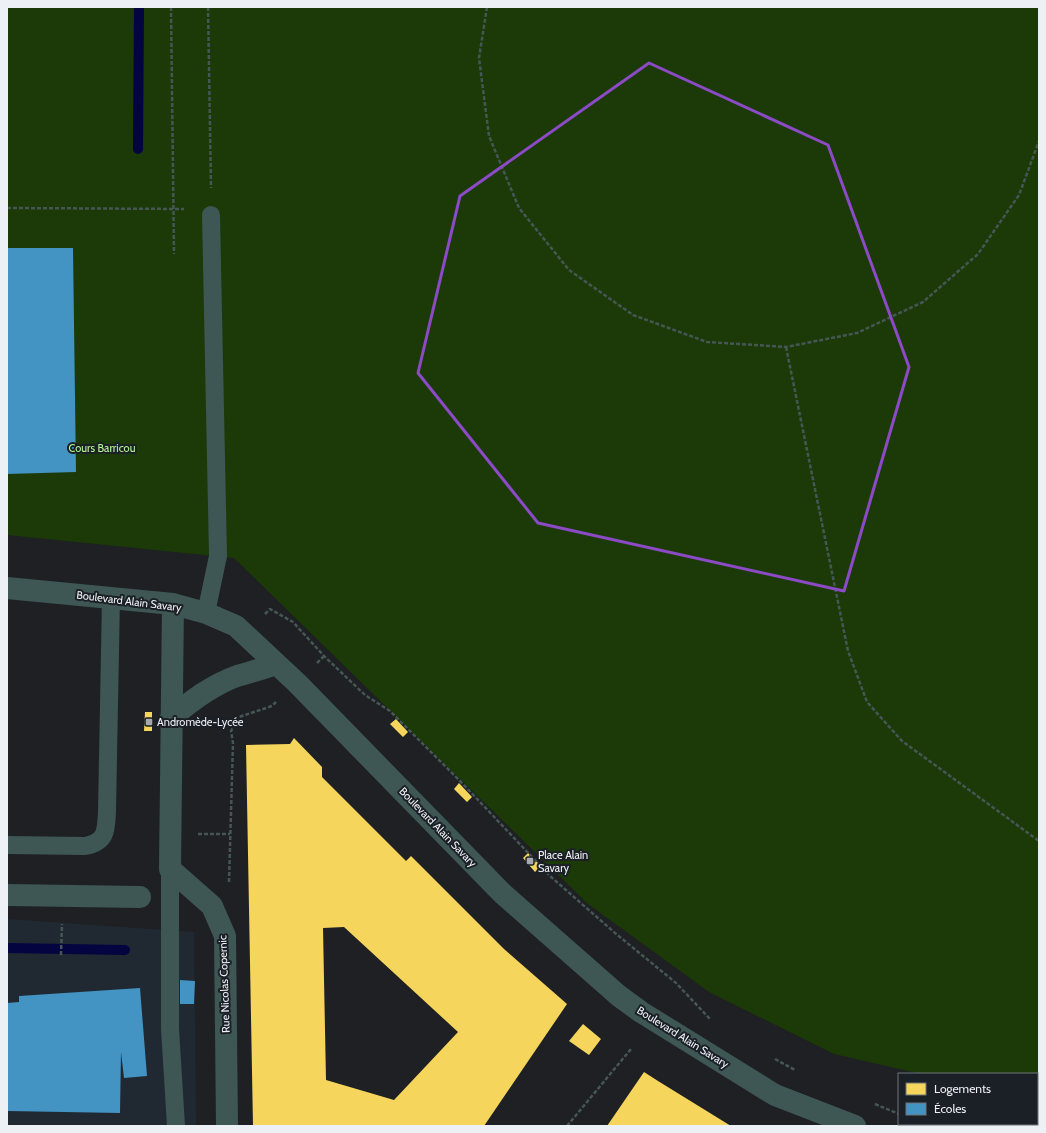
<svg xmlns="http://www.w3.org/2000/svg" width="1046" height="1133" viewBox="0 0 1046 1133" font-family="Cabin,sans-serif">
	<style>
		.built { fill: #202932 }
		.green { fill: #1b3a08 }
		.homes { fill: #f6d55c; fill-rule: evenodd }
		.schools { fill: #4393c3 }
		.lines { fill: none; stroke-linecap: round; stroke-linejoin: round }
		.stream { stroke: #030440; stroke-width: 10 }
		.path { stroke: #465655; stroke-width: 2.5; stroke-dasharray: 4 2; stroke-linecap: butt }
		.lane { stroke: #3e5654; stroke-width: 18 }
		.street { stroke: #3e5654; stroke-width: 22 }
		.marked { fill: none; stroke: #8c4ac7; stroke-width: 3; stroke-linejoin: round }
		.poi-dot { fill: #a5a8ac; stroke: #1b2026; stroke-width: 1.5 }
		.labels { text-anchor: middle; stroke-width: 4; stroke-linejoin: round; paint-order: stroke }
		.park-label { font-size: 11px; fill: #b2f891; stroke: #1b2026 }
		.street-label { font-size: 11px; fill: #edf1f5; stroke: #1b2026 }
		.poi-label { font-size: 11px; fill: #edf1f5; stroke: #1b2026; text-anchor: start }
	</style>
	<rect width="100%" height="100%" fill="#1e2023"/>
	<path class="built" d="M7,919l187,13 2,194h-189z"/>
	<path class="green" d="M7,7h1032v1094h-2v-27h-116l-87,-20 -125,-62 -121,-88 -354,-346 -227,-23z"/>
	<path class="homes" d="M145,712h7v19h-8z
		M396,719l12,13 -5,5 -13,-13z
		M294,738l28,29v10l84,84 5,-5 93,93 63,55 -83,122h-231l-7,-381 44,-1zM344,927l114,105 -64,68 -68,-20 -3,-152z
		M459,783l13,14 -5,5 -13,-13z
		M528,853l13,13 -6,6 -12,-14z
		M583,1024l18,15 -12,16 -20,-14z
		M644,1072l14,9 73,45h-124z"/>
	<path class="schools" d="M7,248h66l3,224 -69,2z
		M180,980l15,1 -1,23h-14z
		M140,988l7,88 -23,2 -3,-26 -1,61 -113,-2v-108l12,-1v-6z"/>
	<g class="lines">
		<path class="stream" d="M138,149l1,-142
			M7,948l118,2"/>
		<path class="path" d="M171,7l3,247
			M208,7l3,181
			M487,7l-8,51 10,78 30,72 50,62 64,45 74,27 79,5 71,-14 66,-31 55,-48 41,-59 20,-54
			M7,208l177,1
			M786,347l62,304 19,51 35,39 137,100
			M265,614l5,-5 23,13 31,34 41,39 25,16 72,72 88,93 65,57 61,50 34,36
			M317,663l7,-7
			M198,834h32
			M229,882l4,-139 -2,-12 8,-14 33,-11 4,-4
			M61,955l1,-31
			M775,1059l20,11
			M875,1104l24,10
			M939,1124l8,2
			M567,1126l64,-77"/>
		<path class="lane" d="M206,613l12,-57 -7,-341
			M7,845l78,1c22,-4 21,-16 22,-35l4,-213
			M170,869v160l6,97"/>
		<path class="street" d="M7,588l166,16 33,9 30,13 61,57 206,211 116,102 22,16 134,83 80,31
			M173,604l-3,265 42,37 13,30 2,190
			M171,718c20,-17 41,-33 66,-42 13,-4 26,-7 39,-12
			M7,895l133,2"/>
	</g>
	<path class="marked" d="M649,63l179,82 81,222 -65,224 -306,-68 -120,-150 42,-177z"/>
	<g class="poi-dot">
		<rect x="145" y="718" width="8" height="8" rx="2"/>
		<rect x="526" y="857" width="8" height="8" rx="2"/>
	</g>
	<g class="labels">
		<g class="park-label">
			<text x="102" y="452">Cours Barricou</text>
		</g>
		<g class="street-label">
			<text transform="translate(129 601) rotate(7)" y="4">Boulevard Alain Savary</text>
			<text transform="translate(438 827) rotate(46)" y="4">Boulevard Alain Savary</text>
			<text transform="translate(224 984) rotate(-92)" y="4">Rue Nicolas Copernic</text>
			<text transform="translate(683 1037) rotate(32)" y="4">Boulevard Alain Savary</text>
		</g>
		<g class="poi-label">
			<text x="157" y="726">Andromède-Lycée</text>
			<text x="538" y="859">Place Alain<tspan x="538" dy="13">Savary</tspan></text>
		</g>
	</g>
	<rect width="1046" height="1133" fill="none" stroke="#edf1f5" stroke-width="16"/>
	<rect x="898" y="1073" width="140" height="52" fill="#1b2026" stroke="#6f7479"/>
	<rect x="906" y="1083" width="20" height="12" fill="#f6d55c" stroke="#6f7479"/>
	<text x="934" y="1093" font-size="12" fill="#edf1f5">Logements</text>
	<rect x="906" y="1103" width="20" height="12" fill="#4393c3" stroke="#6f7479"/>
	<text x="934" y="1113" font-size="12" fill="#edf1f5">Écoles</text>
</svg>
